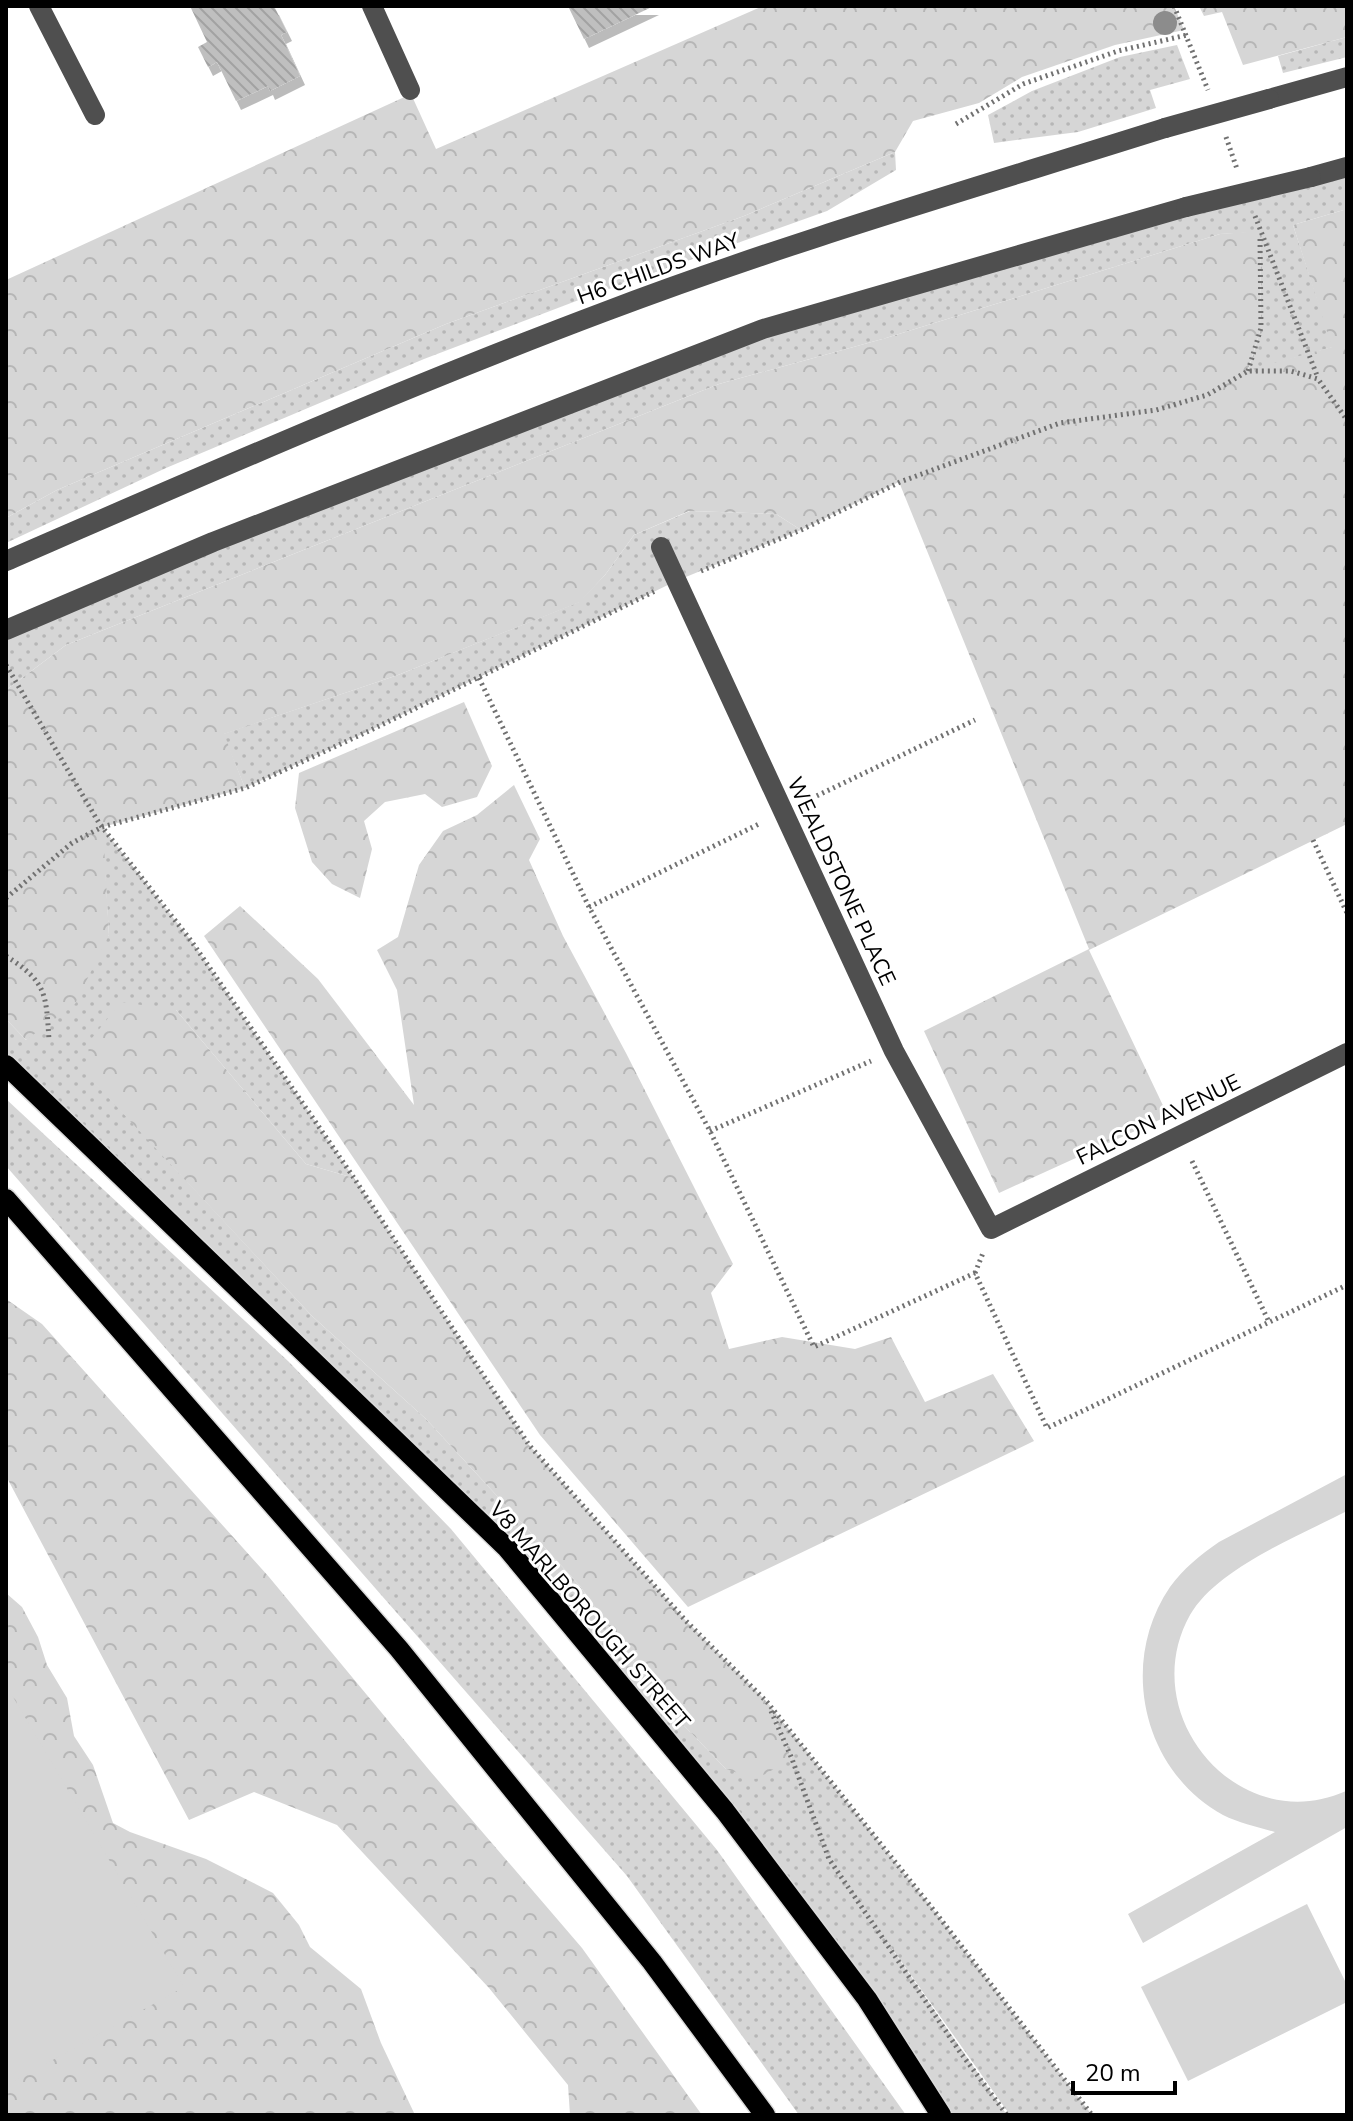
<svg xmlns="http://www.w3.org/2000/svg" width="1353" height="2121" viewBox="0 0 1353 2121" font-family="'Nunito Sans',sans-serif">
	<style>
		.grass { fill: url(#grass-dots) }
		.forest { fill: url(#forest-crowns) }
		.pitch { fill: #d6d6d6 }
		.building { fill: url(#building-back-hatch); filter: url(#shadow) }
		.lines { fill: none; stroke-linecap: round; stroke-linejoin: round }
		.major-casing { stroke: #dbdbdb; stroke-width: 23 }
		.path { stroke: #717171; stroke-width: 5; stroke-dasharray: 2 4; stroke-linecap: butt }
		.minor { stroke: #4f4f4f; stroke-width: 20 }
		.major { stroke: #000; stroke-width: 20 }
		.minor-bridge { stroke: #4f4f4f; stroke-width: 20 }
		.tree { fill: #8c8c8c }
		.labels { text-anchor: middle; stroke-width: 6; stroke-linejoin: round; paint-order: stroke }
		.street-label { font-size: 22px; fill: #000; stroke: #fff }
	</style>
	<defs>
		<pattern id="grass-dots" width="8" height="8" patternUnits="userSpaceOnUse" patternTransform="scale(2)"><rect width="8" height="8" fill="#d6d6d6"/><path d="M2 2h.1M6 6h.1" fill="none" stroke="#b6b6b6" stroke-width="1.8" stroke-linecap="round"/></pattern>
		<pattern id="forest-crowns" width="20" height="18" patternUnits="userSpaceOnUse" patternTransform="scale(2)"><rect width="20" height="18" fill="#d6d6d6"/><path d="M2 6a3 3 0 1 1 6 0M12 15a3 3 0 1 1 6 0" fill="none" stroke="#b6b6b6"/></pattern>
		<pattern id="building-back-hatch" width="6" height="6" patternUnits="userSpaceOnUse" patternTransform="scale(2)"><rect width="6" height="6" fill="#bfbfbf"/><path d="M-1 5l2 2M0 0l6 6M5-1l2 2" fill="none" stroke="#a2a2a2"/></pattern>
		<filter id="shadow"><feDropShadow dx="5" dy="9" stdDeviation="0" flood-color="#0004"/></filter>
	</defs>
	<rect width="100%" height="100%" fill="#fff"/>
	<path class="grass" d="M1347,37v20l-64,16 -5,-17z
		M1177,45l13,34 -40,11 6,18 -78,24 -84,11 -6,-28 44,-24 88,-34z
		M895,152l1,18 -69,41 -235,84 -168,64 -258,109 -160,75v-25l51,-28 389,-166 298,-108z
		M1347,167v42l-54,16 40,122 -85,24 13,-43 -1,-96 -40,2 -334,104 -167,46 -653,261 -60,45v-60l757,-301z
		M690,511l86,3 25,16 -125,51 -305,149 -126,58 -22,-54 175,-59 181,-73 26,-27 29,-40z
		M102,827l90,115 162,236 -48,-14 -130,-154 -85,68 221,238 114,103 154,167 85,120 61,63 66,-10 -25,-57 165,206 160,207h-82l-136,-192 133,192h-66l-74,-116 -360,-451 -501,-483v-46l20,21 83,-105z
		M6,1099l282,262 163,168 266,321 189,265h-107l-172,-239 -621,-710z"/>
	<path class="forest" d="M763,6h411l10,24 -69,15 -93,32 -43,26 -66,18 -18,31 -151,64 -298,108 -389,166 -51,28v-238l405,-186 25,55z
		M1199,6h148v31l-104,28 -21,-53 -18,4z
		M1347,209v615l-258,126 79,166 -169,77 -75,-162 165,-82 -190,-467 -98,48 -25,-16 -87,-3 -55,24 -29,40 -25,27 -182,73 -174,59 21,54 -142,39 6,108 -34,69 -49,36 -20,-21v-329l60,-45 653,-261 167,-46 334,-104 40,-3 1,97 -13,42 84,-23 -39,-122z
		M464,702l28,64 -15,31 -35,10 -17,-13 -40,8 -21,19 8,28 -12,49 -28,-14 -20,-22 -17,-54 4,-35z
		M514,785l26,54 -11,21 34,76 63,117 107,211 -22,29 18,56 53,-12 73,12 36,-12 34,65 68,-28 41,67 -346,166 -148,-172 -336,-499 36,-30 78,73 96,126 -17,-115 -20,-40 21,-13 21,-72 24,-34 34,-16z
		M121,1002l55,8 130,154 48,14 175,267 157,176 81,81 25,57 -36,20 -30,-10 -61,-63 -85,-120 -154,-167 -114,-103 -222,-238 -2,-35z
		M6,1299l36,25 227,253 161,194 152,177 120,167h-132l-2,-30 -79,-97 -152,-163 -83,-33 -65,28 -183,-344z
		M6,1593l16,14 16,30 9,28 20,33 7,38 19,29 20,58 17,9 76,27 67,34 26,32 11,22 51,42 20,54 34,72h-409z"/>
	<path class="pitch" d="M1347,1474v37c-48,25 -130,57 -157,104 -56,100 49,224 156,176l1,36 -204,116 -15,-29 147,-82c-17,-5 -36,-9 -52,-17 -80,-44 -105,-152 -53,-228 13,-18 30,-32 49,-45z
		M6,1685l178,302 -178,99z
		M1307,1904l40,81v17l-159,79 -47,-94z"/>
	<path class="building" d="M190,6h84l13,26 -6,3 19,41 -30,15 -2,-5 -32,15 -19,-39 -9,5 -10,-20 9,-5z
		M568,6h86l-70,33z"/>
	<g class="lines">
		<defs>
			<path id="major" d="M6,1065l501,483 218,263 142,188 74,116
				M6,1199l393,450 253,313 113,153"/>
		</defs>
		<use href="#major" class="major-casing"/>
		<path class="path" d="M1174,6l34,84
			M956,124l67,-40 95,-33 69,-16
			M1226,137l11,32
			M1255,216l63,162
			M1248,371l13,-43 -1,-90
			M701,571l100,-41 99,-48 160,-59 96,-13 51,-15 41,-24h43l27,8 29,41
			M6,665l93,158 93,119 162,236 175,267 157,176 81,81 165,206 160,207
			M479,678l110,229 121,224 104,216 161,-74 72,155 300,-143
			M806,801l169,-81
			M1313,840l34,73
			M6,898l66,-55 30,-16 143,-39 126,-58 284,-139
			M589,907l172,-84
			M6,956c41,26 40,38 43,84
			M710,1131l161,-70
			M1192,1161l77,161
			M975,1273l8,-20
			M771,1711l21,48 37,100 131,193 47,63"/>
		<path class="minor" d="M39,6l56,109
			M372,6l38,84
			M1269,99l78,-22
			M1311,177l36,-10
			M661,547l233,504 97,178 356,-176
			M6,561c198,-86 396,-173 598,-249 184,-70 374,-125 561,-184
			M6,630l207,-88 550,-213 423,-122"/>
		<use href="#major" class="major"/>
		<path class="minor-bridge" d="M1165,128l104,-29
			M1186,207l125,-30"/>
	</g>
	<circle class="tree" cx="1165" cy="23" r="12"/>
	<g class="labels">
		<g class="street-label">
			<text transform="translate(658 268) rotate(-20)" y="8">H6 CHILDS WAY</text>
			<text transform="translate(842 881) rotate(65)" y="8">WEALDSTONE PLACE</text>
			<text transform="translate(1158 1119) rotate(-26)" y="8">FALCON AVENUE</text>
			<text transform="translate(590 1615) rotate(49)" y="8">V8 MARLBOROUGH STREET</text>
		</g>
	</g>
	<rect width="1353" height="2121" fill="none" stroke="#000000" stroke-width="16"/>
	<path d="M1073 2081v12h102v-12" fill="none" stroke="#000000" stroke-width="4"/>
	<text x="1085" y="2081" font-size="24" fill="#000000" stroke="#ffffff" stroke-width="6" paint-order="stroke">20 m</text>
</svg>
